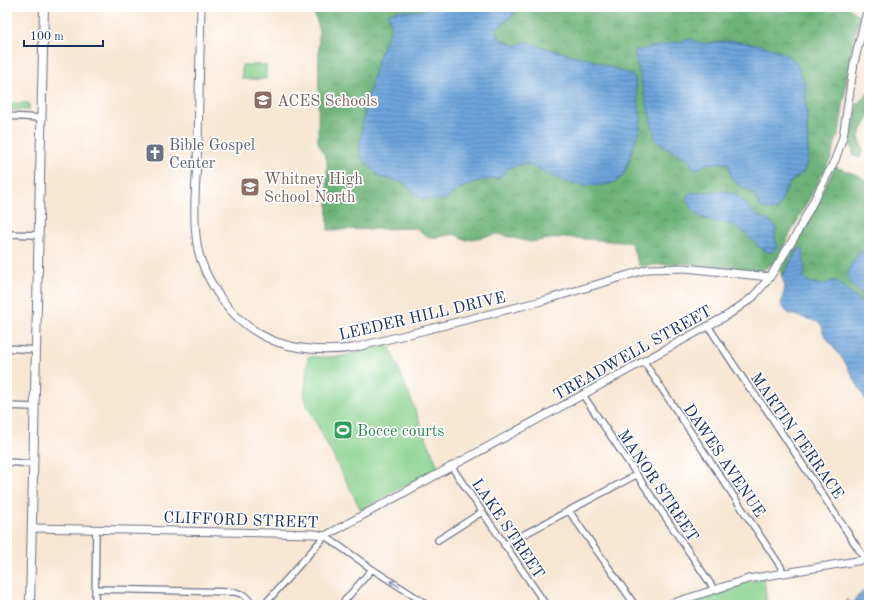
<svg xmlns="http://www.w3.org/2000/svg" width="876" height="612" viewBox="0 0 876 612" font-family="'Old Standard TT',serif">
	<style>
		.green { fill: #87d08d; stroke: #518076 }
		.forest { fill: url(#forest-crowns); stroke: #44706b; fill-rule: evenodd }
		.water { fill: url(#water-rules); stroke: #446a9c }
		.lines { fill: none; stroke-linecap: round; stroke-linejoin: round }
		.minor-casing { stroke: #686f87; stroke-width: 8 }
		.tertiary-casing { stroke: #686f87; stroke-width: 9 }
		.secondary-casing { stroke: #686f87; stroke-width: 10 }
		.minor { stroke: #fff; stroke-width: 5.5 }
		.tertiary { stroke: #fff; stroke-width: 7 }
		.secondary { stroke: #fff; stroke-width: 8 }
		.oneway { stroke: #8d97ae }
		.labels { text-anchor: middle; stroke-width: 3.5; stroke-linejoin: round; paint-order: stroke }
		.education-label { font-size: 16px; fill: #785e54; stroke: #fff; text-anchor: start }
		.worship-label { font-size: 16px; fill: #5b616d; stroke: #fff; text-anchor: start }
		.street-label { font-size: 16px; fill: #1b2f5e; stroke: #fff }
		.leisure-label { font-size: 16px; fill: #27864d; stroke: #fff; text-anchor: start }
	</style>
	<defs>
		<pattern id="forest-crowns" width="20" height="18" patternUnits="userSpaceOnUse"><rect width="20" height="18" fill="#6db278"/><path d="M2 6a3 3 0 1 1 6 0M12 15a3 3 0 1 1 6 0" fill="none" stroke="#599166"/></pattern>
		<pattern id="water-rules" width="6" height="5" patternUnits="userSpaceOnUse"><rect width="6" height="5" fill="#6ca4db"/><path d="M0 2.5h6" fill="none" stroke="#5886b5"/></pattern>
	</defs>
	<rect width="100%" height="100%" fill="#fff"/>
	<filter id="ink" filterUnits="userSpaceOnUse"><feTurbulence type="fractalNoise" baseFrequency=".025" numOctaves="2"/><feDisplacementMap in="SourceGraphic" scale="8" xChannelSelector="R" yChannelSelector="G"/><feConvolveMatrix kernelMatrix="1 2 1 2 8 2 1 2 1" color-interpolation-filters="sRGB"/></filter>
	<filter id="wash" filterUnits="userSpaceOnUse"><feTurbulence type="fractalNoise" baseFrequency=".012" numOctaves="4" result="noise"/><feDisplacementMap in="SourceGraphic" scale="16" xChannelSelector="R" yChannelSelector="G"/><feGaussianBlur stdDeviation="0.9" result="paint"/><feColorMatrix in="noise" values="0 0 0 0 0 0 0 0 0 0 0 0 0 0 0 0 0 1.4 0 .05"/><feComposite in="paint" operator="in"/></filter>
	<g filter="url(#wash)">
		<rect width="100%" height="100%" fill="#f7e7d3"/>
		<path class="green" d="M242,65h24v14h-24z
			M12,103h17v7h-22z
			M389,345l49,122 -77,43 -57,-111 4,-42h31z
			M764,578l3,27h-83l48,-19z"/>
		<path class="forest" d="M312,7h120c-12,6 -24,5 -36,3l-8,7c7,14 -3,22 -7,35 -7,25 -17,52 -19,79 -1,9 0,19 0,28l27,21 13,1 19,18 23,1 15,-11 19,-8 21,-3 10,-10 9,-3 10,-1 54,22 22,-1 22,-15 14,-42 1,-9 -7,-43 -46,-17 -43,-11 -16,-6 -13,4 -16,-7 -4,-10 16,-13 6,-9h330l11,9 -10,46 -9,66 -9,30 -56,104 -14,9 -76,-8 -46,3 -8,-23 -68,-6 -33,5 -32,-8 -32,6 -12,-6 -24,4 -14,-10 -88,2 -1,-70 -9,-18 1,-114zM691,39l10,5 31,-3 29,4 46,68 1,43 -11,22 -8,5 -8,19 -20,6 -7,-14 -18,-11 -7,-19c-13,-3 -22,-1 -34,6l-7,-11 -23,-11 -30,-97z
			M869,91v25l-10,20 4,14 -3,8 -6,-2 -4,-15 8,-37z
			M835,167l25,9 9,7v67l-9,2 -12,18 4,16 17,13v10l-34,-29c-13,7 -20,6 -33,-2l-6,-27 -14,26 -2,-6z"/>
		<path class="water" d="M432,7h86l-6,9 -16,13 4,10 16,7 5,-3 8,-1 16,6 43,11 46,17 7,43 -1,9 -17,48 -8,6 -11,3 -22,1 -18,-5 -36,-17 -10,1 -9,3 -10,10 -21,3 -19,8 -15,11h-13l-10,-1 -19,-18 -21,-3 -19,-19 -3,-10c5,-35 12,-72 25,-105 1,-4 5,-8 7,-13 2,-7 -3,-11 -2,-18 13,-5 28,1 43,-6z
			M691,39l10,5 31,-3 29,4 20,7 15,10 9,22 3,72 -4,15 -15,12 -12,28 -16,-3 -7,-14 -23,-15 -2,-15c-13,-3 -22,-1 -34,6l-7,-11 -32,-18 -22,-90z
			M722,191l13,3 10,8 9,12 14,6 8,7 -1,9 2,10 -6,7c-13,-3 -22,-19 -34,-26 -13,-7 -30,-4 -41,-13 -4,-3 -7,-11 -10,-16l4,-5z
			M803,248l2,21 -2,9c12,8 19,9 32,2l34,29v97l-23,-42 -23,-31 -1,-7 -4,-4 -30,-9 -7,-8 4,-18 -3,-10 15,-26z
			M863,250h6v49c-14,-11 -29,-19 -16,-37 3,-5 6,-10 10,-12z
			M863,591l3,2 3,-2v14h-30l8,-3v-3l3,4 5,-1v-3z"/>
	</g>
	<g filter="url(#ink)">
		<g class="lines">
			<defs>
				<path id="minor" d="M7,116l34,2
					M7,234l31,1
					M708,326l40,60 18,23 99,150
					M7,348l29,2
					M644,362l137,205 2,6
					M583,395l131,194
					M7,406l27,1
					M7,462l26,2
					M451,466l95,139
					M569,511l66,94
					M438,540l44,-28
					M504,545l132,-70
					M95,589l140,3 9,3 10,10
					M95,605l1,-76
					M264,605l61,-69 47,33 56,36
					M341,605l31,-36"/>
				<path id="tertiary" d="M201,7c-1,45 -2,89 -3,134 -1,33 -6,69 -1,103 3,19 11,34 21,50 33,49 79,61 135,54l189,-47 106,-32 37,-1 85,9
					M32,528l282,6 11,2 403,-221 25,-18 17,-20 26,-42 39,-75 8,-23 11,-74 14,-56
					M667,605l81,-26 121,-20"/>
				<path id="secondary" d="M30,605l14,-598"/>
			</defs>
			<use href="#minor" class="minor-casing"/>
			<use href="#tertiary" class="tertiary-casing"/>
			<use href="#secondary" class="secondary-casing"/>
			<use href="#minor" class="minor"/>
			<use href="#tertiary" class="tertiary"/>
			<use href="#secondary" class="secondary"/>
		</g>
		<defs><path id="oneway-shaft" d="M-6 0H5M1.5-3L5.5 0L1.5 3" fill="none" stroke-width="1.6" stroke-linecap="round" stroke-linejoin="round"/></defs>
		<use class="oneway" href="#oneway-shaft" transform="translate(395 584) rotate(-148)"/>
	</g>
	<defs>
		<symbol id="school-square" viewBox="-11 -11 22 22"><rect x="-9" y="-9" width="18" height="18" rx="4" fill="#8d6e63" stroke="#fff"/><path d="M0-5L7-2L0 1L-7-2ZM-4 1L0 2.5L4 1V4Q0 6-4 4Z" fill="#fff"/></symbol>
		<symbol id="church-square" viewBox="-11 -11 22 22"><rect x="-9" y="-9" width="18" height="18" rx="4" fill="#6b7280" stroke="#fff"/><path d="M-1.2-6h2.4v3.5h3.3v2.4h-3.3V6h-2.4V-.1h-3.3v-2.4h3.3Z" fill="#fff"/></symbol>
		<symbol id="stadium-square" viewBox="-11 -11 22 22"><rect x="-9" y="-9" width="18" height="18" rx="4" fill="#2e9e5b" stroke="#fff"/><path d="M0-5a6.5 5 0 1 0 0 10a6.5 5 0 1 0 0-10ZM-3.5-1.8h7v3.6h-7Z" fill="#fff"/></symbol>
	</defs>
	<g fill-rule="evenodd">
		<use href="#school-square" x="252" y="89" width="22" height="22"/>
		<use href="#church-square" x="144" y="142" width="22" height="22"/>
		<use href="#school-square" x="239" y="176" width="22" height="22"/>
		<use href="#stadium-square" x="332" y="419" width="22" height="22"/>
	</g>
	<g class="labels">
		<g class="education-label">
			<text x="277" y="106">ACES Schools</text>
			<text x="264" y="184">Whitney High<tspan x="264" dy="18">School North</tspan></text>
		</g>
		<g class="worship-label">
			<text x="169" y="150">Bible Gospel<tspan x="169" dy="18">Center</tspan></text>
		</g>
		<g class="street-label">
			<text transform="translate(422 315) rotate(-13)" y="6">LEEDER HILL DRIVE</text>
			<text transform="translate(632 352) rotate(-29)" y="6">TREADWELL STREET</text>
			<text transform="translate(798 435) rotate(55)" y="6">MARTIN TERRACE</text>
			<text transform="translate(725 460) rotate(56)" y="6">DAWES AVENUE</text>
			<text transform="translate(659 485) rotate(56)" y="6">MANOR STREET</text>
			<text transform="translate(241 519) rotate(2)" y="6">CLIFFORD STREET</text>
			<text transform="translate(509 528) rotate(56)" y="6">LAKE STREET</text>
		</g>
		<g class="leisure-label">
			<text x="357" y="436">Bocce courts</text>
		</g>
	</g>
	<rect width="876" height="612" fill="none" stroke="#fff" stroke-width="24"/>
	<path d="M24 40v6h79v-6" fill="none" stroke="#1b2f5e" stroke-width="2"/>
	<text x="30" y="40" font-size="12" fill="#1b2f5e" stroke="#ffffff" stroke-width="3" paint-order="stroke">100 m</text>
</svg>
